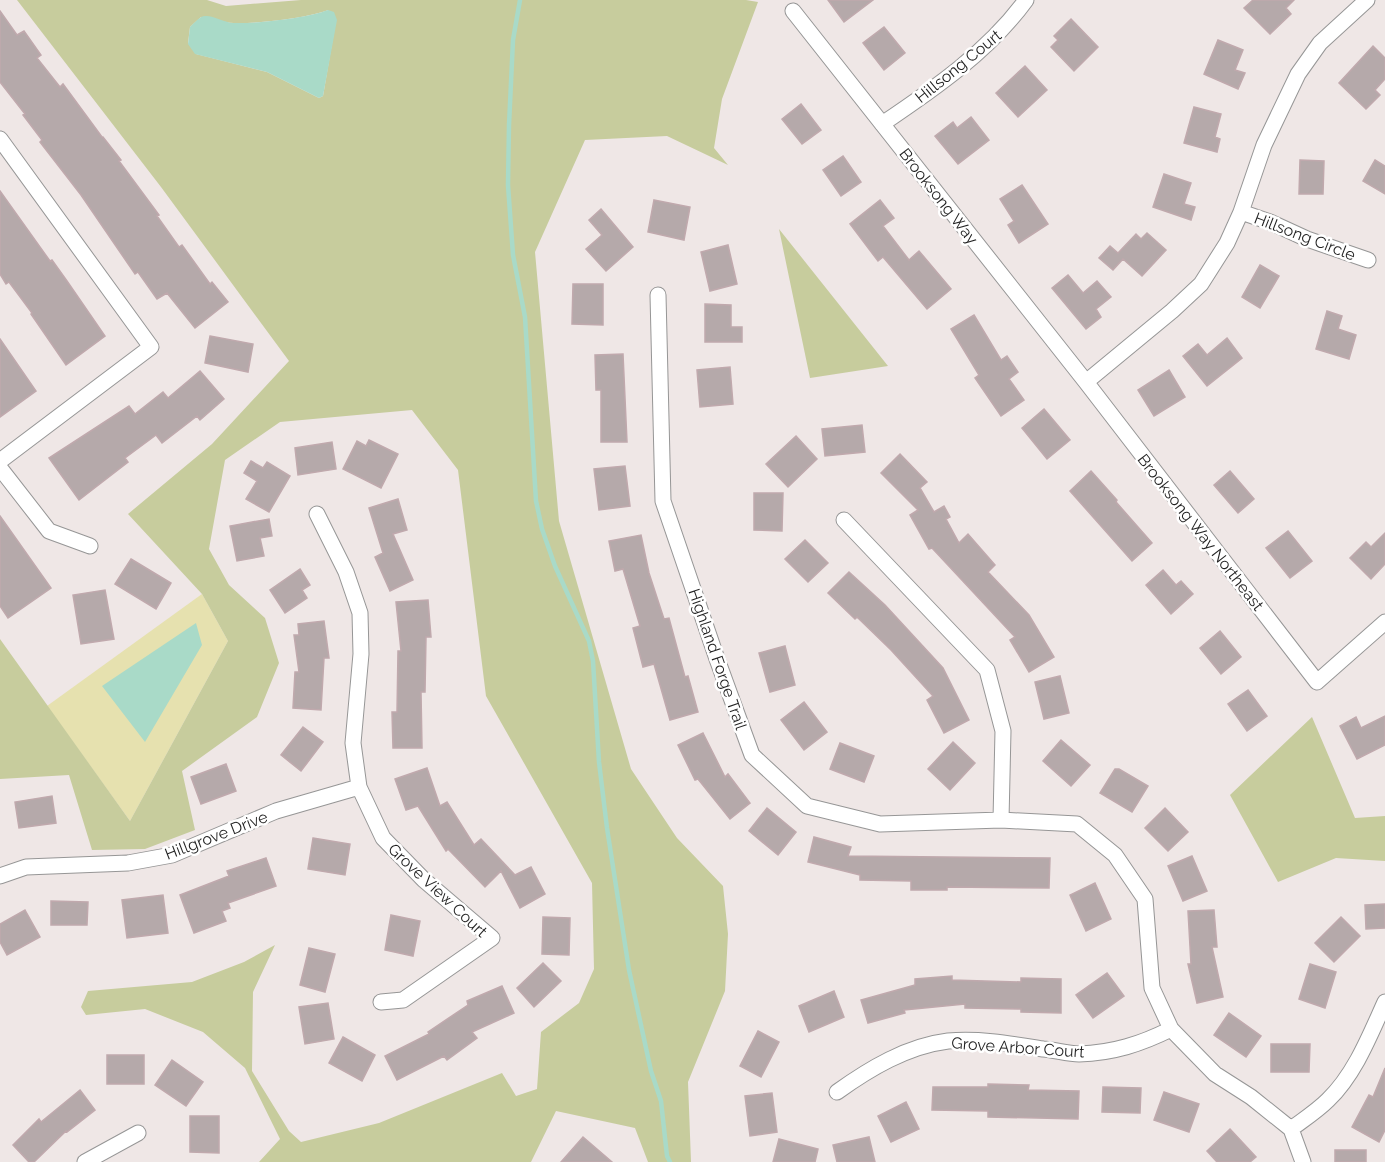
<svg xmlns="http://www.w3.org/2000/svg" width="1385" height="1162" viewBox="0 0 1385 1162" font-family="Raleway,sans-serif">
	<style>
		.grass { fill: #e6e1af }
		.forest { fill: #c7cc9d; fill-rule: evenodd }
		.water { fill: #a9dac8 }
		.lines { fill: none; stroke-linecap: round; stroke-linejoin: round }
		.stream { stroke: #a9dac8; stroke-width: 4.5 }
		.building { fill: #b5a9aa; stroke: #c0a9ad; stroke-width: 1.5 }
		.minor-casing { stroke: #969696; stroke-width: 17 }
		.minor { stroke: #fff; stroke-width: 15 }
		.labels { text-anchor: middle; stroke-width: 5; stroke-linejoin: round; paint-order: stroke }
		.street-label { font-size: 16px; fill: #1f1f1f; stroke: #fff }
	</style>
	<rect width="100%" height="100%" fill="#efe7e6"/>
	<path class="grass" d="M202,594l26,47 -98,180 -83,-115z"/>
	<path class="forest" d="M17,0h190l19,6 75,-6h445l12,2 -36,97 -8,49 14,17 -61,-29 -82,4 -50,112 24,269 72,248 46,69 46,48 5,48 -3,57 -37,91 3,80h-43l-13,-34 -79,-17 -25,51h-272l21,-23 -35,-71 -42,-36 -58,-23 -59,6 -5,-8 7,-16 104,-9 52,-20 31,-17 -22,47 -1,79 37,60 12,11 78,-19 123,-50 14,23 21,-7 4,-57 38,-29 15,-34 -2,-86 -106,-187 -28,-226 -46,-60 -132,12 -55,38 -16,89 20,36 36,33 14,45 -22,54 -75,54 13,59 -50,19 -53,1 -23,-75 -69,4v-140l130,182 98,-180 -26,-47 -74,-80 84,-70 77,-83 -128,-174zM328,10l6,22 -11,64 -4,2 -52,-26 -71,-18 -8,-11 2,-16 11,-10c11,2 22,6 33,6 22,1 74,-5 94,-13z
		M779,229l109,137 -78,12z
		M1312,717l43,101 30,-2v45l-49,-3 -58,24 -48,-87z"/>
	<path class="water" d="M328,10l6,2 3,8 -12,65 -2,11 -4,2 -52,-26 -72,-18 -7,-10 2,-17c3,-3 8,-8 11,-10 9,-4 23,6 32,6 22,1 75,-5 95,-13z
		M196,623l6,22 -57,97 -43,-56z"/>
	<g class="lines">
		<path class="stream" d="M520,0l-7,40 -4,85 -1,60 5,70 12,62 11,184 6,28 13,37 34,75 4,20 6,101 8,66 22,142 22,101 10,30 6,55 3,6"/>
	</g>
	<path class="building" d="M828,0h45l-29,22z
		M1253,0h41l-8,8 5,6 -21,20 -26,-26z
		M0,11l17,24 7,-4 17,24 -4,3 23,29 3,-3 39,53h1l18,23 -2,1 40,54 -2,1 22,31 3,-2 28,39 2,-2 16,20 -33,26 -28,-35 -10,6 -19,-27 -3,2 -54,-79 -41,-53 2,-2 -19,-25 2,-1 -25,-32z
		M1071,19l27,28 -24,24 -23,-24 7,-7 -4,-4z
		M884,27l21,26 -21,17 -21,-27z
		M1218,40l25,10 -8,20 10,3 -7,16 -34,-15z
		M1373,46l12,12v21l-10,11 5,5 -14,14 -27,-26z
		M1025,66l22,24 -29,27 -22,-24z
		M801,104l20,26 -19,14 -20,-25z
		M1194,107l27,7 -6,23 5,2 -3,13 -33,-9z
		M971,117l18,23 -31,24 -23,-28 18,-14 4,6z
		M843,156l18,26 -20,14 -18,-26z
		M1300,160l24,1 -1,33h-24z
		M1375,160l10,6v28l-22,-13z
		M1164,174l27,9 -7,21 11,3 -4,13 -38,-13z
		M1022,185l26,39 -29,19 -11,-18 6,-4 -14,-22z
		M0,191l50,70 2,-1 15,21 38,55 -39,29 -35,-51 1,-1 -23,-31 -3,2 -6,-10z
		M654,200l36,7 -6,33 -36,-8z
		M880,200l14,18 -11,8 26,34 10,-9 32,38 -24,20 -44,-52 -5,4 -28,-37z
		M601,209l32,38 -27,24 -20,-22 16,-14 -13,-15z
		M1147,233l19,17 -24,26 -19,-17 -10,11 -14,-12 11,-12 8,7 18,-19 5,5z
		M728,245l9,39 -27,7 -9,-39z
		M1260,265l19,11 -19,32 -18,-11z
		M1068,275l15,18 14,-12 14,16 -15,12 5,8 -15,12 -34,-41z
		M573,284h30v41l-31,-1z
		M705,304l26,1v22h11v15h-37z
		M1327,311l15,5 -4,13 18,6 -7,24 -33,-10z
		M974,315l27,45 6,-4 11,16 -9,7 15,21 -23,16 -26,-38 4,-3 -28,-46z
		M210,336l43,8 -5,28 -43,-9z
		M1227,338l15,20 -35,28 -24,-30 15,-12 9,11z
		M0,339l36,52 -36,26z
		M623,354l4,88h-26v-52h-5l-1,-35z
		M730,367l3,37 -33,3 -3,-37z
		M1169,370l16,27 -31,19 -16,-26z
		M200,371l24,28 -24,21 -3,-4 -35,27 -6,-8 -31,23 3,4 -49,38 -30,-42 80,-52 6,8 28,-22 5,6z
		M1044,409l26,31 -23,19 -25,-31z
		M862,425l3,27 -40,4 -3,-27z
		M796,436l21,23 -29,28 -22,-23z
		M369,440l29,14 -17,34 -38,-19 14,-28 9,5z
		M332,442l4,27 -38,6 -3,-27z
		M900,454l27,28 -7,6 14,24 10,-6 6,11 -4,2 13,24 9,-9 27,31 -7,7 41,43 25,42 -25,15 -19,-32 5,-3 -83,-89 -3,1 -19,-34 8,-5 -37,-37z
		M251,461l12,7 4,-6 23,14 -21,36 -23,-13 11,-18 -13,-8z
		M625,466l5,40 -31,4 -5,-41z
		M1091,471l26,29 -1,2 36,41 -20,18 -62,-70z
		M1230,471l24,28 -16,14 -24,-28z
		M754,493h29l-1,38 -28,-1z
		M398,499l9,31 -14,4 20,46 -23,11 -15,-34 8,-4 -14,-45z
		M0,516l51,72 -43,30 -8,-12z
		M269,519l3,17 -12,2 4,18 -27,5 -7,-35z
		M1288,531l24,30 -22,17 -24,-30z
		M1385,533v31l-14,15 -21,-21 16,-16 5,5z
		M641,535l8,38 15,46 5,-1 16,59 3,-1 10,36 -28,8 -16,-56 -11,3 -10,-39 7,-2 -17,-57 -8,2 -6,-30z
		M805,540l23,23 -20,19 -23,-23z
		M131,559l40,24 -15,26 -41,-25z
		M300,569l10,16 -8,5 5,8 -22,15 -15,-23z
		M1163,570l13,15 5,-4 12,13 -22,20 -25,-29z
		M849,572l36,33 58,63 26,52 -25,13 -17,-33 6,-4 -42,-46 -34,-33 -2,2 -27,-26z
		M105,590l9,49 -33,5 -8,-49z
		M428,600l3,37h-5l-1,55h-4l1,56h-29l-1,-36h5l1,-61h3l-5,-49z
		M324,621l5,37h-5l-3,52 -28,-2 2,-36h4l-5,-37h5l-1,-11z
		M1220,631l21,26 -20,17 -21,-26z
		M785,646l10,39 -25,7 -11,-39z
		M1060,676l9,37 -25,6 -9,-37z
		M1248,690l19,26 -20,15 -19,-27z
		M804,702l23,30 -23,18 -23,-30z
		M1385,716v29l-28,14 -17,-33 16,-9 5,11z
		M303,727l20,15 -22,29 -20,-16z
		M703,733l22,44 3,-3 22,29 -20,16 -32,-40 -3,1 -17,-35z
		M1061,740l29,25 -19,21 -28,-25z
		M953,742l22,21 -25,27 -22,-21z
		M840,743l34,13 -10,26 -34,-13z
		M226,764l10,27 -35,13 -10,-27z
		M427,768l13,38 7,-4 27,43 7,-6 34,36 16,-8 14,27 -25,14 -19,-37 -16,16 -37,-38 -2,2 -28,-45 -12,4 -11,-31z
		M1115,769h4l29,17 -16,26 -32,-19z
		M52,796l4,27 -37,5 -4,-26z
		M767,808l29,24 -18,23 -29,-24z
		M1165,808l23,24 -20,19 -23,-23z
		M814,837l37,10 -3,9 202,2 -1,30 -102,-1v3h-36v-9l-51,-1v-5l-52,-13z
		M313,838l37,6 -5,31 -37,-6z
		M1192,856l15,35 -24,10 -15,-35z
		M266,858l10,28 -48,17 2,5 -8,3 4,10 -32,12 -14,-38 49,-19 -2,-5z
		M1095,883l16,36 -25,12 -16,-36z
		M163,895l5,38 -41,5 -5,-38z
		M51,901l37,1 -1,23h-36z
		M1385,904v24l-19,1 -1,-24z
		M25,910l15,27 -33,18 -7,-13v-18z
		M1214,910l3,37h-5l11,50 -26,6 -9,-39h3l-3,-53z
		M391,915l29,6 -7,35 -28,-6z
		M543,917l27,1 -1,37 -27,-1z
		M1341,917l19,19 -26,26 -19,-19z
		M309,948l26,6 -10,38 -25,-7z
		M543,963l18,18 -27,26 -17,-19z
		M1310,964l26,8 -11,36 -26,-9z
		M1107,973l17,23 -31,22 -17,-23z
		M952,976v4l69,2v-4l40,1v34l-40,-1v-3l-56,-1v-4l-61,6 1,3 -37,10 -7,-23 54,-15v-6z
		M502,986l12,27 -42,19 5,6 -30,22 -3,-4 -47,24 -12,-24 44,-22 -1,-2 40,-27 -1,-4z
		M834,991l10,26 -35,15 -10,-26z
		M328,1003l6,36 -29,5 -6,-37z
		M1229,1013l32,23 -15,21 -32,-22z
		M758,1031l21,11 -18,35 -21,-11z
		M343,1037l32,18 -13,26 -33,-18z
		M1271,1044h39l-1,28h-38z
		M107,1055h37v29h-37z
		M172,1060l31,22 -17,24 -31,-21z
		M1385,1068v62l-6,12 -27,-15 17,-32 4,2z
		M988,1084l41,1 -1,5 51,1 -1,28 -90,-2v-6l-56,-1 1,-23h55z
		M1103,1087l38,1 -1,25 -38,-1z
		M80,1090l15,20 -28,22 -1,-1 -32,31h-5l-16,-17 26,-26 2,3z
		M1164,1092l35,12 -10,28 -35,-12z
		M772,1093l5,39 -27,4 -5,-40z
		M906,1102l13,27 -28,13 -13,-26z
		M190,1116h29v37l-29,-1z
		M1230,1129l26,28 -6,5h-33l-10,-11z
		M583,1137l29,25h-51z
		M869,1137l6,25h-38l-4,-17z
		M779,1139l39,10 -3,13h-42z
		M1335,1150h31v12h-31z"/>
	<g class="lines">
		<defs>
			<path id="minor" d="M793,11l293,371 231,300 68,-60
				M882,124c52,-35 107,-73 144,-124
				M0,139l151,208 -151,114
				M1241,212l29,10 37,17 61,21
				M658,295l5,206 54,158 35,96 55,51 73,18 121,-4 76,4 38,31 30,44 7,89 19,41 44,45 36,23 40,32 12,33
				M1086,382l86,-71 29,-27 26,-41 14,-31 23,-67 34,-71 22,-31 47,-43
				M0,468l49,63 41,15
				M317,514l29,58 14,41 1,41 -8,89 6,44 24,51 41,42 68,58 -89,62 -22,2
				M844,520l143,150 16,61 -2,89
				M0,876l26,-9 102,-4 44,-8 104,-44 83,-24
				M837,1092c32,-23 70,-46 111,-51 31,-3 64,3 95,8 12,1 25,5 36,5 34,-1 62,-10 92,-25
				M1291,1129c12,-9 26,-18 37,-29 27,-26 42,-65 57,-98
				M85,1162l53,-29"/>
		</defs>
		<use href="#minor" class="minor-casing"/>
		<use href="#minor" class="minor"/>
	</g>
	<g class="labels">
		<g class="street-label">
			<text transform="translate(958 66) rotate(-39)" y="6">Hillsong Court</text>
			<text transform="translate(939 196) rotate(52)" y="6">Brooksong Way</text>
			<text transform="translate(1305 236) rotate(21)" y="6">Hillsong Circle</text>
			<text transform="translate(1201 532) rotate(52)" y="6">Brooksong Way Northeast</text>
			<text transform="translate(718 659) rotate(71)" y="6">Highland Forge Trail</text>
			<text transform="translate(216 835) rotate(-21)" y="6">Hillgrove Drive</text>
			<text transform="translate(438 890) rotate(43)" y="6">Grove View Court</text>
			<text transform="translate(1018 1047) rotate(4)" y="6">Grove Arbor Court</text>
		</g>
	</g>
</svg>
